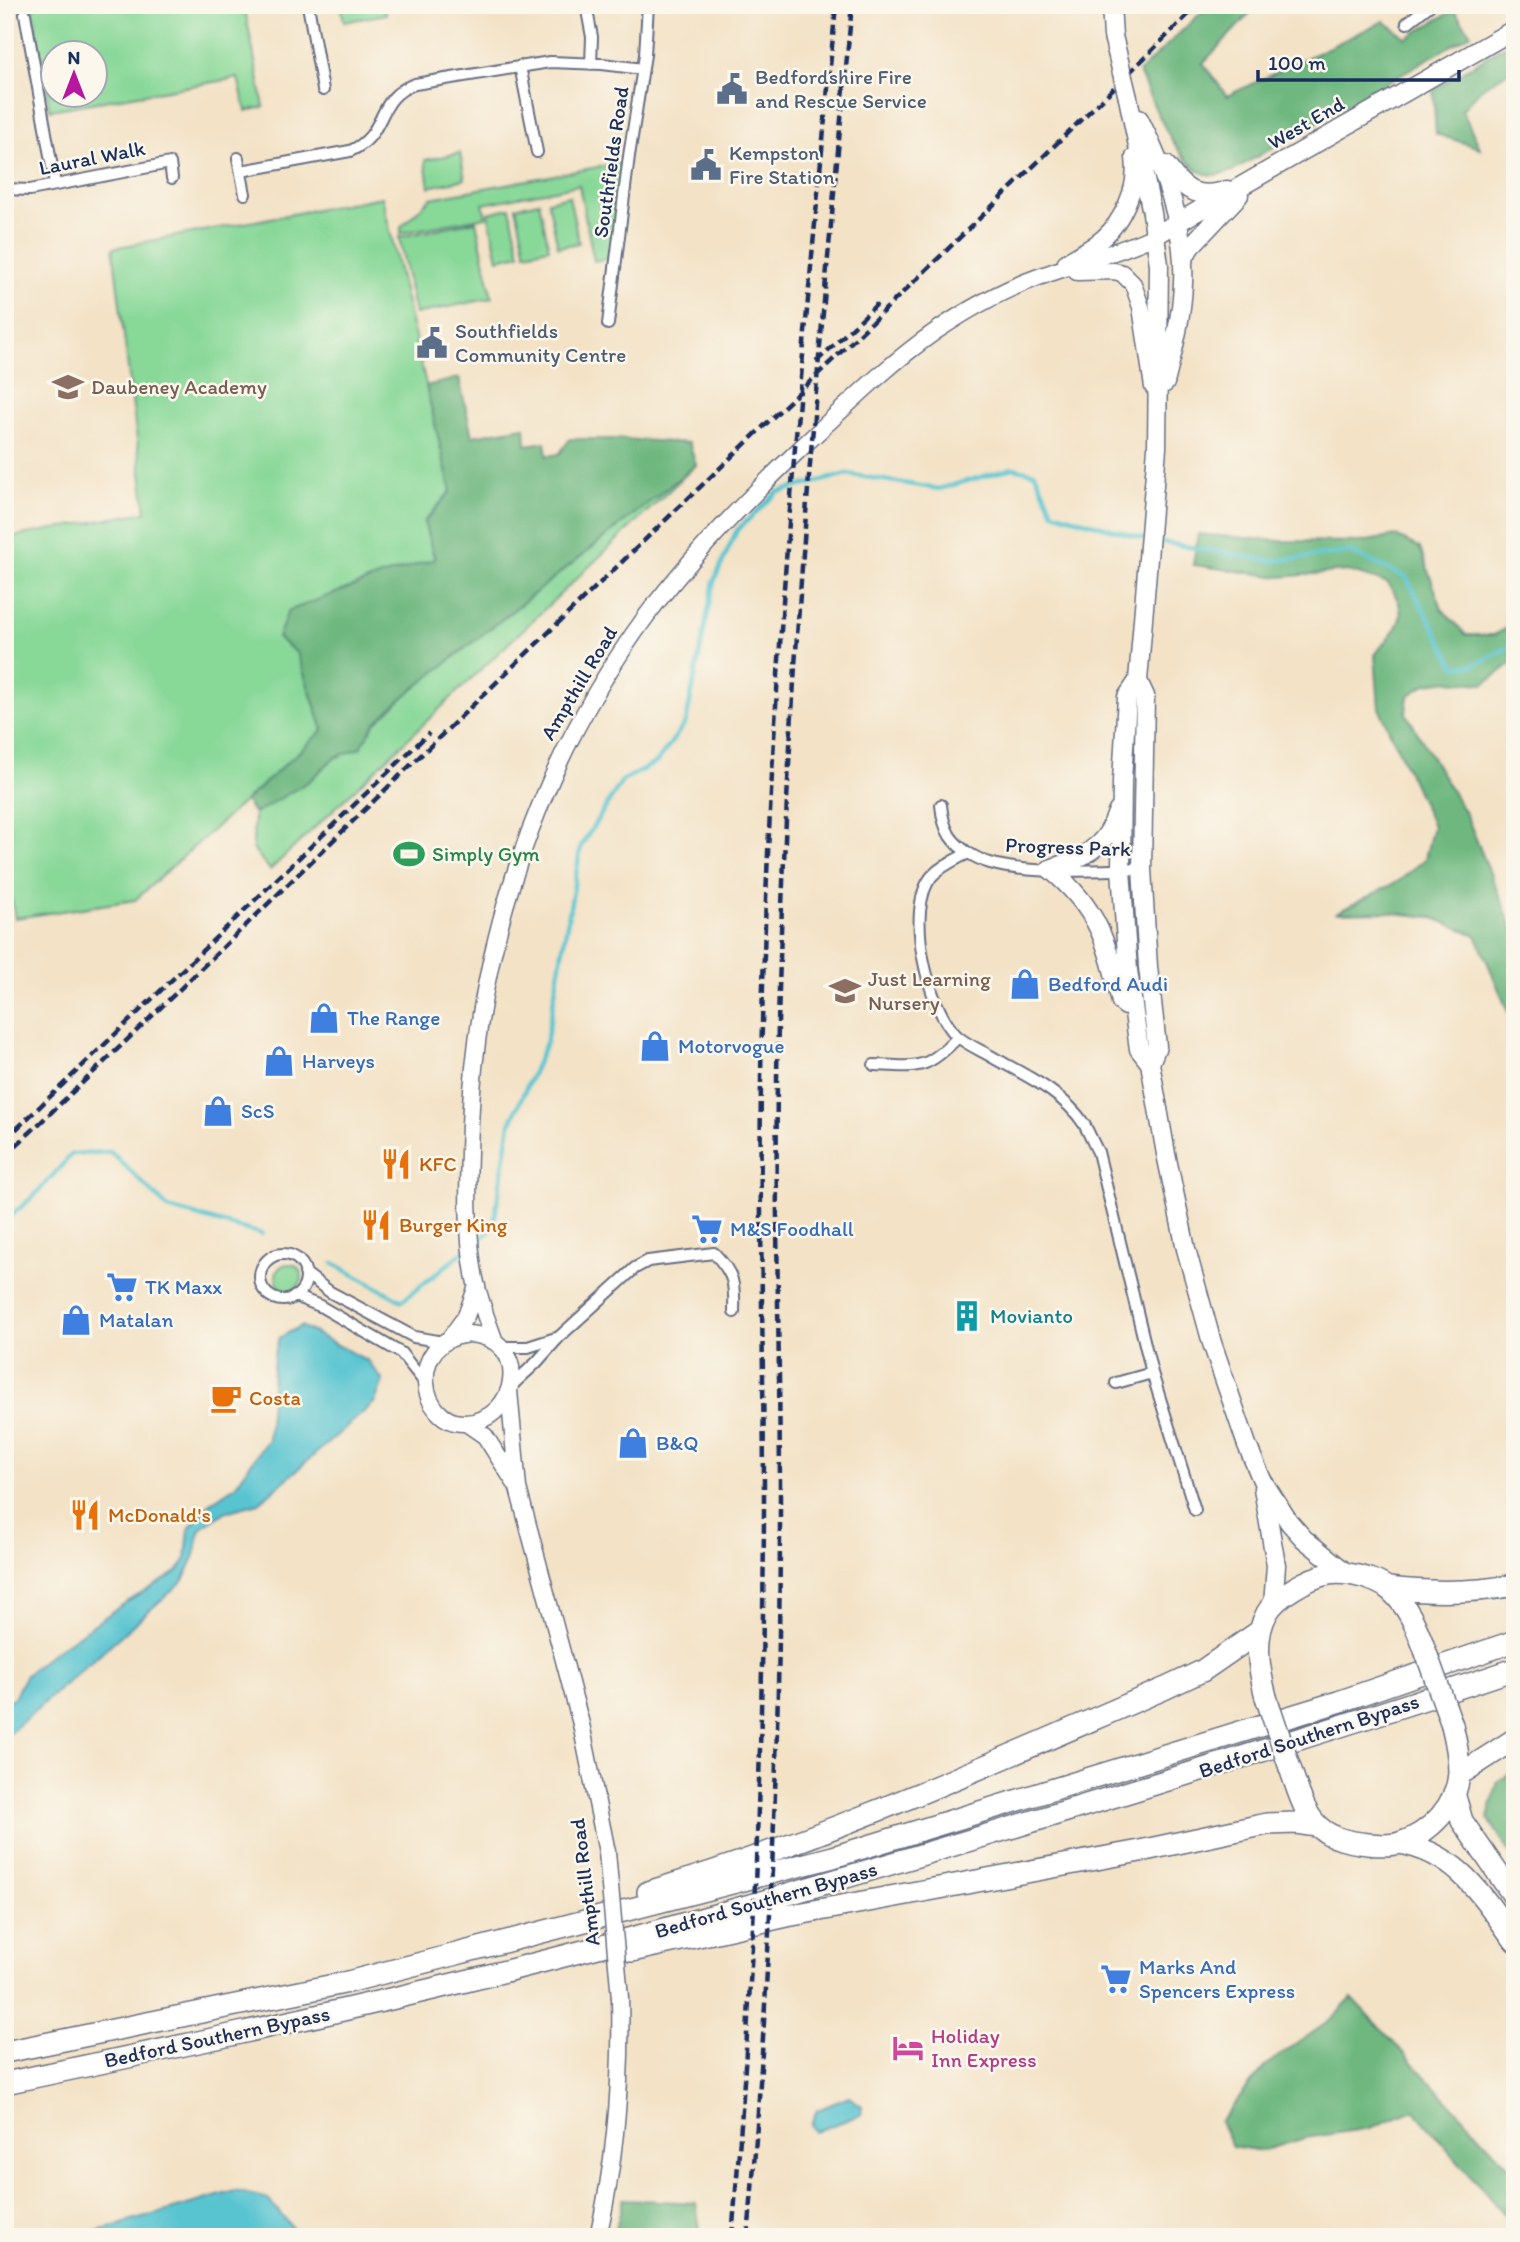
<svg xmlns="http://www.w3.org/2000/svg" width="1520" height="2242" viewBox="0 0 1520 2242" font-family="Itim,sans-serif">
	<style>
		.green { fill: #88d898; stroke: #52847b; stroke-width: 2; fill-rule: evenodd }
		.forest { fill: #6eb880; stroke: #44746f; stroke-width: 2 }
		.water { fill: #58c4d0; stroke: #3a7a97; stroke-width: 2 }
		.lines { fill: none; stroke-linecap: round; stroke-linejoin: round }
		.stream { stroke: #58c4d0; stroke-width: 4.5 }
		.street-casing { stroke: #676e82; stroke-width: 14 }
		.secondary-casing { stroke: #676e82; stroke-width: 19 }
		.primary-casing { stroke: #676e82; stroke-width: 21 }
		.highway-casing { stroke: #676e82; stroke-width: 24 }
		.street { stroke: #fff; stroke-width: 10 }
		.secondary { stroke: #fff; stroke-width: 16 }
		.primary { stroke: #fff; stroke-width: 18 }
		.highway { stroke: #fff; stroke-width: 21 }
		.rail { stroke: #1b2f5e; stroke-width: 4.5; stroke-dasharray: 10 5; stroke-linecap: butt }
		.secondary-bridge-casing { stroke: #676e82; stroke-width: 19; stroke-linecap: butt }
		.primary-bridge-casing { stroke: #676e82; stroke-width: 21; stroke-linecap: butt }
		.highway-bridge-casing { stroke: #676e82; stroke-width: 24; stroke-linecap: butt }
		.secondary-bridge { stroke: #fff; stroke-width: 16 }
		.primary-bridge { stroke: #fff; stroke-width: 18 }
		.highway-bridge { stroke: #fff; stroke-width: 21 }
		.labels { text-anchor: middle; stroke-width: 5; stroke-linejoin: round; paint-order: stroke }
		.service-label { font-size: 21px; fill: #4e5e75; stroke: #fbf7ec; text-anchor: start }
		.street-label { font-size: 21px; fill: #1b2f5e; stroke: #fbf7ec }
		.education-label { font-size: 21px; fill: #785e54; stroke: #fbf7ec; text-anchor: start }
		.leisure-label { font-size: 21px; fill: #27864d; stroke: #fbf7ec; text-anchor: start }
		.shop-label { font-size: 21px; fill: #366cbe; stroke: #fbf7ec; text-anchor: start }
		.food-label { font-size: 21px; fill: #c56008; stroke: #fbf7ec; text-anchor: start }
		.culture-label { font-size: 21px; fill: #0d838f; stroke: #fbf7ec; text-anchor: start }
		.hotel-label { font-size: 21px; fill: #b23c85; stroke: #fbf7ec; text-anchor: start }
	</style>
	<rect width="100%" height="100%" fill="#fbf7ec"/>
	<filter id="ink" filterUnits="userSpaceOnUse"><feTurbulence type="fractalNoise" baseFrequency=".0143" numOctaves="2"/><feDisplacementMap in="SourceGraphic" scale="14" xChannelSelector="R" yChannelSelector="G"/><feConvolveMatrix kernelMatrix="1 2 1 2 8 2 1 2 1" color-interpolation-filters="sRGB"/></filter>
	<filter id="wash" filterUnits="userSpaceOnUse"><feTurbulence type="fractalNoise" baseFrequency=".00686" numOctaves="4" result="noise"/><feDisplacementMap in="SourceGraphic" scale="28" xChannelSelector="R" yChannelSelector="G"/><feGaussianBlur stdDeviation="1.57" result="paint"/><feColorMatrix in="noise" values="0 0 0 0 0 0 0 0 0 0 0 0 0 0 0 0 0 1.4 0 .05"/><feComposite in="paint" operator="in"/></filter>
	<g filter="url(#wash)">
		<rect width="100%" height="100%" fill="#f3e2c6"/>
		<path class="green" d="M32,5h212l20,102 -18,4 -8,-33 -188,32zM52,52h42v42h-42z
			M341,5h43l2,9 -42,8z
			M460,153l5,26 -36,8 -4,-27z
			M625,162l-11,95 -20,4 -15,-76 -96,19 3,13 -85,16v-6l30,-29z
			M569,196l10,47 -21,4 -10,-46z
			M382,197l69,294 -27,31 11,38 -57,17 -100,61 19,15 26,77 -188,170 -120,18 -10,-50v-330l141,-26 -33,-264z
			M539,202l10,46 -23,5 -10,-46z
			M510,208l10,46 -22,5 -10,-46z
			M476,221l16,77 -77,16 -16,-77z
			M696,465l-426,405 -17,-21 1,-35 55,-33 25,-23 26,-10 15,-25 31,-28z
			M276 1277a13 13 0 1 1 26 0a13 13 0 1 1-26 0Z"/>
		<path class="forest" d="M1209,5h46l-1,4 -51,54 24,33 157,-75 22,17 48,-28 17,24 -239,137c-7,2 -15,5 -22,4 -33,-6 -58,-75 -71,-103z
			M1515,39v29l-32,19 -21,23 18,38 -44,-14 -3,-44z
			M459,378l13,58 53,-9 1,18 19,-3 2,14 12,-2 11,-15h50l69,4 7,22 -290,230 -31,28 -15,25 -26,10 -25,23 -55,33 -9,-13 78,-71 -26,-77 -19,-15 10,-27 90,-34 57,-18 -11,-37 27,-31 -25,-105z
			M1198,534l82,7 81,1 35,-6 24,12 22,61 24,26h28l21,-11v37l-31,23 -34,-3 -24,3 -18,12 -2,17 61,104 48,117v94l-39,-93 -45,-18 -47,-5 -48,1 63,-32 26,-22 8,-33 -54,-118 -4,-53c22,-30 38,-36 13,-72l-40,-12 -68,6 -87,-12z
			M1515,1771v90l-27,-43 10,-37z
			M1352,1998l163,175v54l-101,-117 -44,18 -65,10 -43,13 -30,-5 -12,-24 46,-57 65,-45z
			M623,2199l73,4 5,34h-87z"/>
		<path class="water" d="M301,1326l67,35 15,20 -8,21 -116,101 -34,9 -25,17 -5,26 -12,26 -178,156v-32l10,-9 10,-20 23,-20 74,-51 55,-33 9,-13 3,-30 21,-26 25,-17 33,-47 6,-83 5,-18z
			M849,2097l13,9 -2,9 -45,17 -4,-8 6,-14z
			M235,2191l33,8 24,29 3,9h-233l19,-1z"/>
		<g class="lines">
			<path class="stream" d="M1154,541l118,20 78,-9 56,25 49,89 19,-1 41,-21
				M5,1221l31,-27 36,-40 39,-2 57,56 94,26
				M474,1243l19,-14 17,-105 36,-81 35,-197 41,-65 35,-19 29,-40 28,-141 23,-51 41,-38 69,-18 92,15 74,-21 22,5 18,39 92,27
				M333,1263l69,38 65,-52"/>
		</g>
	</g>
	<g filter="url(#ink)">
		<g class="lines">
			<defs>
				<path id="street" d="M308,5l15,85
					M586,5l6,32 -1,27
					M25,14l30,170
					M1407,23l23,-18
					M520,66l17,86
					M238,158l7,36
					M241,171l109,-20c39,-17 24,-53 65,-67l135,-22 52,2 41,5
					M5,189l25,1 140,-27 2,15
					M608,324l21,-168 16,-101 3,-50
					M941,805c1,11 3,21 9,31 8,12 26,23 40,27 39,12 110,7 152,6
					M968,853c-13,7 -27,13 -36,23 -28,33 -4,133 25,160 10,9 26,15 37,22 31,17 70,35 90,66 5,9 9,19 14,28l54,221 43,137
					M874,1065c44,2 52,6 84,-28
					M260 1277a23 23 0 1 1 46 0a23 23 0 1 1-46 0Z
					M305,1273l25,19 84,45 29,5
					M295,1296l25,10 81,47 24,30
					M503,1347h25l28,-9
					M1116,1383l36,-10
					M511,1386l25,-23 23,-26 76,-69 13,-7 66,-8c20,21 21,30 20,59"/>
				<path id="secondary" d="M1066,262c29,-17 46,-25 60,-56 8,-18 10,-30 8,-49
					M1077,272l37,-1 8,2 11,11 8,23 12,80
					M469,1334c64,4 50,87 -4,89 -46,2 -60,-83 4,-89z
					M450,1338l16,-22 11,-30
					M495,1342c-7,-18 -13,-36 -18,-54 -12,-50 -9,-113 -7,-163 7,-182 69,-363 177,-510 46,-61 99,-115 154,-167 43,-40 86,-83 135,-117 31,-21 64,-40 100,-53 40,-15 81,-24 120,-43
					M509,1391l9,97 63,236 26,128
					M466,1423l19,13 30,47
					M598,2237c18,-79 24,-159 22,-239"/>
				<path id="primary" d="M1111,5l2,31
					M1128,98l24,115 7,52 -2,183 -19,233 -11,16 -5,84 -1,88 7,101 11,79 11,14 16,91 20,95 26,94 35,102 15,35 27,42 15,17 45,36
					M1139,119c25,50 47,107 44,164 -1,33 -10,68 -18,100
					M1166,165c18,25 30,35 61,25
					M1156,235l359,-206
					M1183,260l7,-13 49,-52
					M1138,681l7,15 -3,173 6,98 9,79 -7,17
					M1050,869c49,40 57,74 71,133l5,4
					M1050,869c23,-8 46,-16 59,-38 4,-7 6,-14 9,-20
					M1263,1488l13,77 -3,41"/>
				<path id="highway" d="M1388,1588c43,5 85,5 127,-3
					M1266,1697c-7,-27 -13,-59 1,-84 9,-17 43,-36 62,-39 18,-3 48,5 61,16 18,16 27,38 35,60
					M1290,1768c7,19 13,44 28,58 13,13 33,16 50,18 10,1 22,2 32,-1 30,-10 57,-37 59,-70 0,-17 -3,-32 -7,-48
					M1459,1775l56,-36
					M1454,1793l8,28 53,77
					M1399,1843c59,10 83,53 116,98
					M648,1892c178,-53 348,-131 518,-204l36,-17 58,-40
					M632,1951l155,-35 353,-65 127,-27 29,-1 21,3
					M5,2052l339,-69 489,-126 505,-155 177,-61
					M5,2083c157,-33 314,-66 469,-104 194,-48 385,-105 576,-163 155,-47 311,-95 465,-147"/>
			</defs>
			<use href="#street" class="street-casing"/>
			<use href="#secondary" class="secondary-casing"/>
			<use href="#primary" class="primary-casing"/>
			<use href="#highway" class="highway-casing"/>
			<use href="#street" class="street"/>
			<use href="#secondary" class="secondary"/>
			<use href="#primary" class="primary"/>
			<use href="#highway" class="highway"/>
			<path class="rail" d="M816,362l61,-58
				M5,1140l424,-407
				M5,1156c150,-141 296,-285 444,-428 250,-241 502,-479 749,-723
				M732,2237c21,-242 31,-487 32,-730 0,-160 -6,-322 -2,-483 8,-341 41,-679 74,-1019
				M748,2237c21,-242 32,-487 32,-730 0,-160 -6,-322 -2,-483 9,-341 41,-679 74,-1019"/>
			<defs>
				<path id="secondary-bridge" d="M607,1852l13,146"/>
				<path id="primary-bridge" d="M1113,36l15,62"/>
				<path id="highway-bridge" d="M1425,1650l27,75
					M1266,1697l24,71"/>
			</defs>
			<use href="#secondary-bridge" class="secondary-bridge-casing"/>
			<use href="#primary-bridge" class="primary-bridge-casing"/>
			<use href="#highway-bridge" class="highway-bridge-casing"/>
			<use href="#secondary-bridge" class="secondary-bridge"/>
			<use href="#primary-bridge" class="primary-bridge"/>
			<use href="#highway-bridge" class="highway-bridge"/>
		</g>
	</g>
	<defs>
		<symbol id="civic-bare" viewBox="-9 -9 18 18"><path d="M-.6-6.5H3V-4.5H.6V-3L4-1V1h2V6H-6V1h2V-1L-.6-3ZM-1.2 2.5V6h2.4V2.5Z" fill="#5c6f8a" stroke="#fbf7ec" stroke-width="2.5" paint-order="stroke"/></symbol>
		<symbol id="school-bare" viewBox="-9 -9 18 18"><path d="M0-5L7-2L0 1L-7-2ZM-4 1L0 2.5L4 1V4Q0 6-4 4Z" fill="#8d6e63" stroke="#fbf7ec" stroke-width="2.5" paint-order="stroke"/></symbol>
		<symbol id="stadium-bare" viewBox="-9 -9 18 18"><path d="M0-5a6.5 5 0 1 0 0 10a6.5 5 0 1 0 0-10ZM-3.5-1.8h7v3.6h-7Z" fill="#2e9e5b" stroke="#fbf7ec" stroke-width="2.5" paint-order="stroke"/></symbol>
		<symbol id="shop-bare" viewBox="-9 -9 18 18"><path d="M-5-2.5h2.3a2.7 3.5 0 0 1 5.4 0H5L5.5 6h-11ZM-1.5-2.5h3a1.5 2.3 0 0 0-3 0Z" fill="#3f7fe0" stroke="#fbf7ec" stroke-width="2.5" paint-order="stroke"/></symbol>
		<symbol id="restaurant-bare" viewBox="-9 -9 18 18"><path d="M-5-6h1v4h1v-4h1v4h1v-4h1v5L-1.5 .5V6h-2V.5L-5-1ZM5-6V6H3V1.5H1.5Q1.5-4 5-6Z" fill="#e8710a" stroke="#fbf7ec" stroke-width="2.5" paint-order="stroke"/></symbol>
		<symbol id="supermarket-bare" viewBox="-9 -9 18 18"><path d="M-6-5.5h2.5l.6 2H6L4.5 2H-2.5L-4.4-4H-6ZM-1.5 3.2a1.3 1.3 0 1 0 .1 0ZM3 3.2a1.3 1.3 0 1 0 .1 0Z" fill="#3f7fe0" stroke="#fbf7ec" stroke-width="2.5" paint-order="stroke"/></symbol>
		<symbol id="building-bare" viewBox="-9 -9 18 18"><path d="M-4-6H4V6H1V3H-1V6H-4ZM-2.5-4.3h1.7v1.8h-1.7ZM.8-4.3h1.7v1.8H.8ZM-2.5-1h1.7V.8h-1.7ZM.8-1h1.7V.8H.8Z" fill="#0f9aa8" stroke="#fbf7ec" stroke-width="2.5" paint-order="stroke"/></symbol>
		<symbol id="cafe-bare" viewBox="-9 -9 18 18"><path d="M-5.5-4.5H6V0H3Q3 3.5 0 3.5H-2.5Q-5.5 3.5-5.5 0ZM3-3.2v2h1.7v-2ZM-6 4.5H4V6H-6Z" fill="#e8710a" stroke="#fbf7ec" stroke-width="2.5" paint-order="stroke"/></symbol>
		<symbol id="hotel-bare" viewBox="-9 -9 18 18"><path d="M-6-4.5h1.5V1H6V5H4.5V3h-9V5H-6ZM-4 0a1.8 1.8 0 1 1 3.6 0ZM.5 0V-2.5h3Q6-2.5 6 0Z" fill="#d1479c" stroke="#fbf7ec" stroke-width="2.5" paint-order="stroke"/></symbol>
	</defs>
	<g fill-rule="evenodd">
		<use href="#civic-bare" x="710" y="67" width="44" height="44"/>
		<use href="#civic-bare" x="684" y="143" width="44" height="44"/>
		<use href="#civic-bare" x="410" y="321" width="44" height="44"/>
		<use href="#school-bare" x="46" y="365" width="44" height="44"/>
		<use href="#stadium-bare" x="387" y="832" width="44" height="44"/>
		<use href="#shop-bare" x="1003" y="962" width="44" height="44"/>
		<use href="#school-bare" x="823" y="969" width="44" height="44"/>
		<use href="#shop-bare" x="302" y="996" width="44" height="44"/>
		<use href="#shop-bare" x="633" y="1024" width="44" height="44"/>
		<use href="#shop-bare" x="257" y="1039" width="44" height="44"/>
		<use href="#shop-bare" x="196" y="1089" width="44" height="44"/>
		<use href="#restaurant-bare" x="374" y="1142" width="44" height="44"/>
		<use href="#restaurant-bare" x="354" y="1203" width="44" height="44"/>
		<use href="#supermarket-bare" x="685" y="1207" width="44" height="44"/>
		<use href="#supermarket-bare" x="100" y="1265" width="44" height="44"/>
		<use href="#building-bare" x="945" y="1294" width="44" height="44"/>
		<use href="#shop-bare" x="54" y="1298" width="44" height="44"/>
		<use href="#cafe-bare" x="204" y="1376" width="44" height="44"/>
		<use href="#shop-bare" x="611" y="1421" width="44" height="44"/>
		<use href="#restaurant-bare" x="63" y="1493" width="44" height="44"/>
		<use href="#supermarket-bare" x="1094" y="1957" width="44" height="44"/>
		<use href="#hotel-bare" x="886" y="2026" width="44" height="44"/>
	</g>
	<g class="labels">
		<g class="service-label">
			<text x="755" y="84">Bedfordshire Fire<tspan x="755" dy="24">and Rescue Service</tspan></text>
			<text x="729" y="160">Kempston<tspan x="729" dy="24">Fire Station</tspan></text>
			<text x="455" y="338">Southfields<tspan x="455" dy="24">Community Centre</tspan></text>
		</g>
		<g class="street-label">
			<text transform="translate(1306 123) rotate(-30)" y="7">West End</text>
			<text transform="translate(92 158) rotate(-11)" y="7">Laural Walk</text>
			<text transform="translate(611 162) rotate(-82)" y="7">Southfields Road</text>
			<text transform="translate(579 683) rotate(-59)" y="7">Ampthill Road</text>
			<text transform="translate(1068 847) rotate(2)" y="7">Progress Park</text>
			<text transform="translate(1309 1736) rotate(-18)" y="7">Bedford Southern Bypass</text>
			<text transform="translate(585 1882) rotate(-97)" y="7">Ampthill Road</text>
			<text transform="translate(766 1900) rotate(-16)" y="7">Bedford Southern Bypass</text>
			<text transform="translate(217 2037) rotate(-12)" y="7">Bedford Southern Bypass</text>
		</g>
		<g class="education-label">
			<text x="91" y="394">Daubeney Academy</text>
			<text x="868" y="986">Just Learning<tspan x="868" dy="24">Nursery</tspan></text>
		</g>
		<g class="leisure-label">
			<text x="432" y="861">Simply Gym</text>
		</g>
		<g class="shop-label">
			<text x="1048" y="991">Bedford Audi</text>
			<text x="347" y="1025">The Range</text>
			<text x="678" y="1053">Motorvogue</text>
			<text x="302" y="1068">Harveys</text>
			<text x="241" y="1118">ScS</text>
			<text x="730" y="1236">M&amp;S Foodhall</text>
			<text x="145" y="1294">TK Maxx</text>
			<text x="99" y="1327">Matalan</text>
			<text x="656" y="1450">B&amp;Q</text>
			<text x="1139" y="1974">Marks And<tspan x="1139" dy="24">Spencers Express</tspan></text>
		</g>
		<g class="food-label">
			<text x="419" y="1171">KFC</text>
			<text x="399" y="1232">Burger King</text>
			<text x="249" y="1405">Costa</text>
			<text x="108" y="1522">McDonald's</text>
		</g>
		<g class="culture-label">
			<text x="990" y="1323">Movianto</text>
		</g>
		<g class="hotel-label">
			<text x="931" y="2043">Holiday<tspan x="931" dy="24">Inn Express</tspan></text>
		</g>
	</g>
	<rect width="1520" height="2242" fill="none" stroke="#fbf7ec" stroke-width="28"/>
	<g transform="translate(74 74)"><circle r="33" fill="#fbf7ec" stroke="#a1a7b3" stroke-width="2"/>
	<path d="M0-5L12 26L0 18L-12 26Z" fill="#b5179e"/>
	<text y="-10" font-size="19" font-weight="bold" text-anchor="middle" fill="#1b2f5e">N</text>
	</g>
	<path d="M1258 70v10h201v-10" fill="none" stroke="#1b2f5e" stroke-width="3.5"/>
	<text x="1268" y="70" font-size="21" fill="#1b2f5e" stroke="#fbf7ec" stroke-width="5" paint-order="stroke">100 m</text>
</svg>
